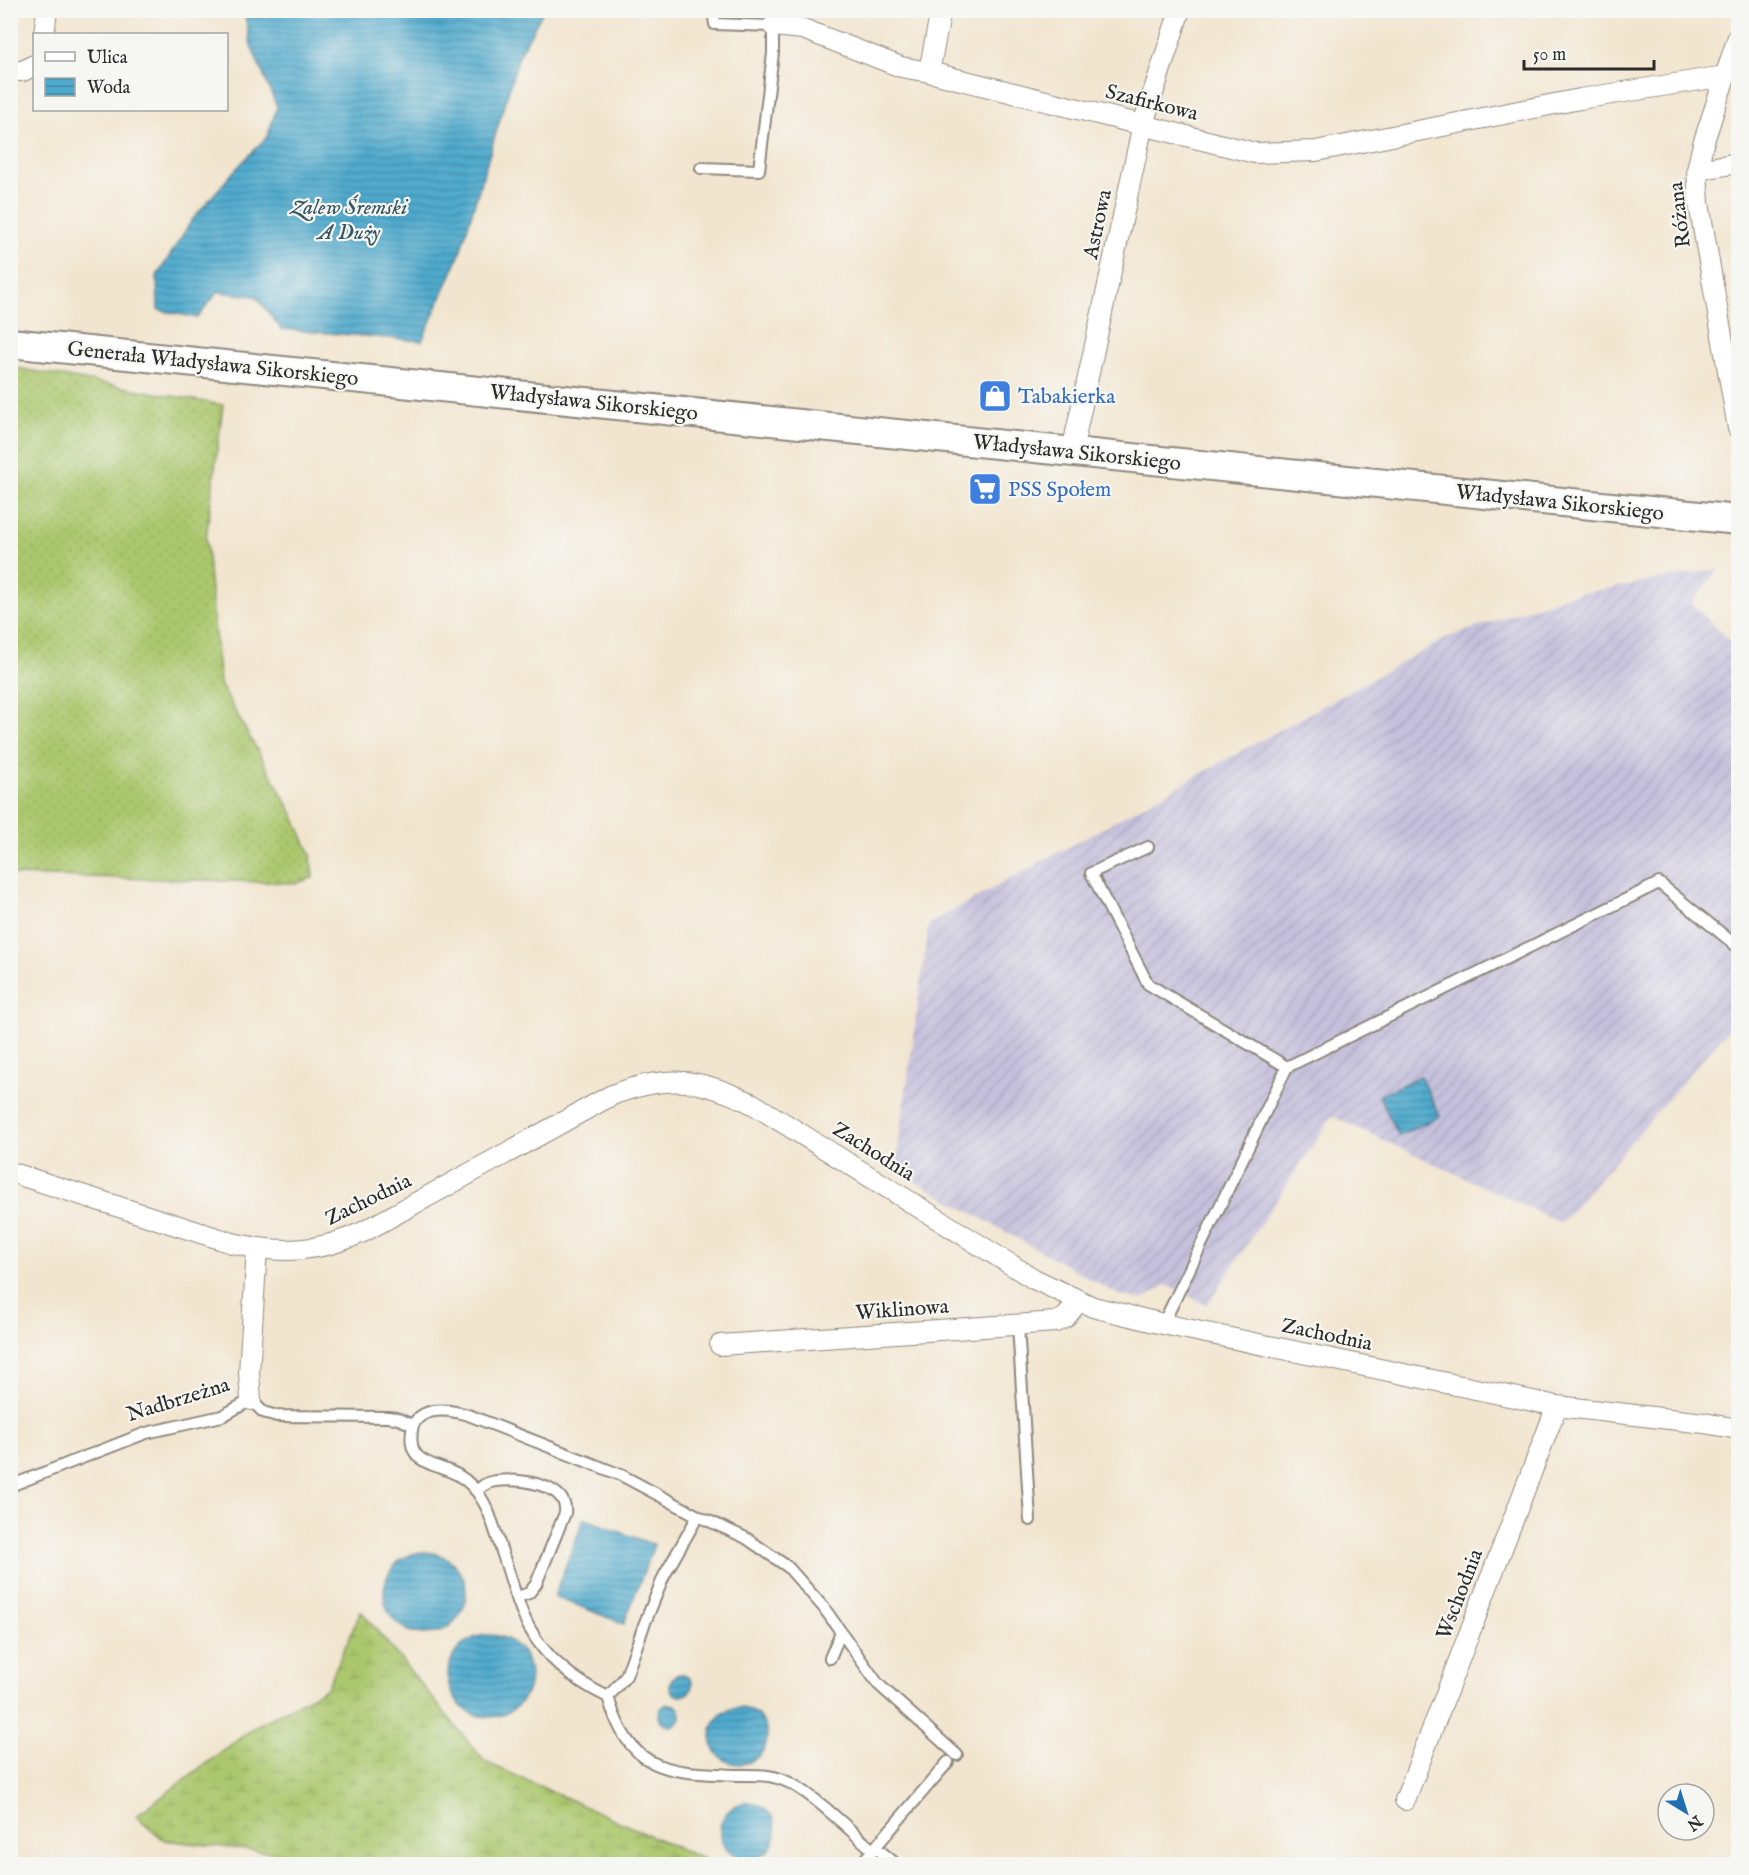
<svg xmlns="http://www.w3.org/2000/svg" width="1749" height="1875" viewBox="0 0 1749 1875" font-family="'IM FELL English',serif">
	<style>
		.industrial { fill: url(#industrial-furrows) }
		.wetland { fill: url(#wetland-marsh); stroke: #6b794c; stroke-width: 1.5 }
		.garden { fill: url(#garden-dots); stroke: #6b794c; stroke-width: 1.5 }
		.water { fill: url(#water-rules); stroke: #3d6a7c; stroke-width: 1.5 }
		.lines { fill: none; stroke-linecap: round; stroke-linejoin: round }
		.lane-casing { stroke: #8e887d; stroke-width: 14 }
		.street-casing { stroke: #8e887d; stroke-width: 22 }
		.secondary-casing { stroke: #8e887d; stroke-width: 32 }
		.lane { stroke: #fff; stroke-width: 10 }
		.street { stroke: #fff; stroke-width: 20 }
		.secondary { stroke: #fff; stroke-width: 28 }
		.labels { text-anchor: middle; stroke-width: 4.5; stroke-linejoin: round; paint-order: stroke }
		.street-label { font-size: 21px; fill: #2b2b2b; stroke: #f6f6f2 }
		.shop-label { font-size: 21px; fill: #366cbe; stroke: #f6f6f2; text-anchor: start }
		.water-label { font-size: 22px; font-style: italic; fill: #385764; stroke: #f6f6f2 }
	</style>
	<defs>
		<pattern id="industrial-furrows" width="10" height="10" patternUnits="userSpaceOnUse" patternTransform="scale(1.5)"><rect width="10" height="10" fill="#c5c0db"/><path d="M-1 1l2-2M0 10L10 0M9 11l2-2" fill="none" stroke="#a9a5bc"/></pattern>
		<pattern id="wetland-marsh" width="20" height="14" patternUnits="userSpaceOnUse" patternTransform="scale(1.5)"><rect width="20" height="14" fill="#abc76d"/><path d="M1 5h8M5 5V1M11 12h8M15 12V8" fill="none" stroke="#93ab5f"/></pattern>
		<pattern id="garden-dots" width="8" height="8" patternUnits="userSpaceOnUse" patternTransform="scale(1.5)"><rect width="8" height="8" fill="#abc76d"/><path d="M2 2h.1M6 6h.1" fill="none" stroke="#93ab5f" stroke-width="1.8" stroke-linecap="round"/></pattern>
		<pattern id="water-rules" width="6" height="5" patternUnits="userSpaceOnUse" patternTransform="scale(1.5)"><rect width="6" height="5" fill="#4faacd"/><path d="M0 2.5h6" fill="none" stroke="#428ba7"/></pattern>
	</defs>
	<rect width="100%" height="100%" fill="#f6f6f2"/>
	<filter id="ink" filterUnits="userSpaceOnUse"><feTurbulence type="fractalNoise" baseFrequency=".0167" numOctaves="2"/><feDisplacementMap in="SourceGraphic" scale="12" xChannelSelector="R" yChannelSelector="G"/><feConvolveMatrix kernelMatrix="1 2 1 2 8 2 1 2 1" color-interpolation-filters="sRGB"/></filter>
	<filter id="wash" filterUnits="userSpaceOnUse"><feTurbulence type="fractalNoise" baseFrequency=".008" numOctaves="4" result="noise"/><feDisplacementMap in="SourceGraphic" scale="24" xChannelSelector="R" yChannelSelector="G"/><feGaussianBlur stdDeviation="1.35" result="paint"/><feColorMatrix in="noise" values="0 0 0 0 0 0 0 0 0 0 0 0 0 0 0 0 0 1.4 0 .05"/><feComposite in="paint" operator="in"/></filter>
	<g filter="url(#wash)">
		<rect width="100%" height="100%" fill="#f2e5cf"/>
		<path class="industrial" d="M1719,569l-28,34 47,46v369l-177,205 -229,-107 -125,189 -41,-20 -24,15 -23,-5 -224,-125 34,-246 517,-286 120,-42z"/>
		<path class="wetland" d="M361,1611l124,151 229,102h-365l-4,-3 -181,-21 -28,-24 120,-90 71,-38z"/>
		<path class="garden" d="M11,367l212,38 -17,134 14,145 73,130 18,41 2,23 -17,5 -285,-8z"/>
		<path class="water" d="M244,11h299l-24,45 -60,200 -37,85 -141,-12 -25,-33 -38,-4 -21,26 -39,-8 -1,-34 35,-56 43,-50 32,-33 10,-30 -26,-61z
			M1420,1076l20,40 -41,20 -20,-40z
			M584,1518l70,27 -30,79 -70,-28z
			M384 1593a41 41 0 1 1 82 0a41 41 0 1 1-82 0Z
			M448 1676a41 41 0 1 1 82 0a41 41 0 1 1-82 0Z
			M670 1685a11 11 0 1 1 22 0a11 11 0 1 1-22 0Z
			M659 1715a11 11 0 1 1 22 0a11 11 0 1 1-22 0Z
			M711 1736a28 28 0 1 1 56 0a28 28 0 1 1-56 0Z
			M720 1831a28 28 0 1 1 56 0a28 28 0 1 1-56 0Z"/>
	</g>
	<g filter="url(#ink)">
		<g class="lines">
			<defs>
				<path id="lane" d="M701,168l58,2 14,-117v-27l-58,-2 -2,-14
					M1148,847l-57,26 57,111 139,83
					M1163,1324l124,-257 372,-184 79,64
					M1018,1325l12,195
					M413,1425c11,-20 39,-15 58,-9l150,59 77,41
					M10,1486l136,-53 76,-17 29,-16 12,12 14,4 111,1 8,1 17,7c-9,40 20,37 45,50 10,6 19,15 25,26 9,15 13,34 19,51 9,25 15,54 28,77 17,31 47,53 78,68 23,77 60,75 130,78 15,0 31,-1 45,5 26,9 67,51 90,70
					M476,1491c4,-3 7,-6 12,-8 21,-7 81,-1 77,30l-29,71 -7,9 -11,4
					M830,1658l11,-26
					M608,1697l18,-21 18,-51 20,-49 34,-60 48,22 42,29 36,41 54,76 79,71
					M875,1847l21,17
					M861,1864l87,-102"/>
				<path id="street" d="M773,26l30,3 98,38 28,5 326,81 61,-2 264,-52 145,-23
					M44,34l3,-24
					M1738,37l-35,107 -6,26 2,34 39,224
					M10,71h13l11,-6
					M929,72l12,-62
					M1697,170l41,-7
					M1072,451l71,-327 37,-114
					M10,1172l222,71c48,11 86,10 131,-11l249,-137c56,-21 88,-17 141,9l281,175 59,28 70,17 394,82 147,17 34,6
					M720,1345l336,-23 9,-4 13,-16
					M251,1400l-2,-27 8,-124
					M1405,1800l152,-394"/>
				<path id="secondary" d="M10,343l1728,177"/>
			</defs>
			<use href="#lane" class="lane-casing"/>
			<use href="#street" class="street-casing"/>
			<use href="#secondary" class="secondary-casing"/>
			<use href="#lane" class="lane"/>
			<use href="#street" class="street"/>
			<use href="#secondary" class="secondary"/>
		</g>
	</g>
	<defs>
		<symbol id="shop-square" viewBox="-11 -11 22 22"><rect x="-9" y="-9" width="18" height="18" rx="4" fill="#3f7fe0" stroke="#f6f6f2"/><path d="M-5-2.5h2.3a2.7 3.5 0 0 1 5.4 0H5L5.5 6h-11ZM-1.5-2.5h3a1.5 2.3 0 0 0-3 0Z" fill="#fff"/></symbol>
		<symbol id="supermarket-square" viewBox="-11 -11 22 22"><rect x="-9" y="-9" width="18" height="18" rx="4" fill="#3f7fe0" stroke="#f6f6f2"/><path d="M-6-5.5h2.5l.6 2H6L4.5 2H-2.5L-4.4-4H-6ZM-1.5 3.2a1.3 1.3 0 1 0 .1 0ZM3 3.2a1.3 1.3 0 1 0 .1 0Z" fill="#fff"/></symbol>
	</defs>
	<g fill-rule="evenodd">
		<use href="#shop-square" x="976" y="377" width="38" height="38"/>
		<use href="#supermarket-square" x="966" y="470" width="38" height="38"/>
	</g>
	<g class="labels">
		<g class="street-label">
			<text transform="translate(1152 102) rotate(14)" y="7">Szafirkowa</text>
			<text transform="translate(1679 215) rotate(-97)" y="7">Różana</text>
			<text transform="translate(1097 224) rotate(-78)" y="7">Astrowa</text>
			<text transform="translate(213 363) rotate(6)" y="7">Generała Władysława Sikorskiego</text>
			<text transform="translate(594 402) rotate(6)" y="7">Władysława Sikorskiego</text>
			<text transform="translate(1077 452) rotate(6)" y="7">Władysława Sikorskiego</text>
			<text transform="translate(1560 502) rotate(6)" y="7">Władysława Sikorskiego</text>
			<text transform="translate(874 1151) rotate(32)" y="7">Zachodnia</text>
			<text transform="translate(368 1199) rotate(-26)" y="7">Zachodnia</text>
			<text transform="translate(902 1309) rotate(-4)" y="7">Wiklinowa</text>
			<text transform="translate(1327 1334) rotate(12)" y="7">Zachodnia</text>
			<text transform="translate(178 1399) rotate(-17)" y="7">Nadbrzeżna</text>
			<text transform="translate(1459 1594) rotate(-69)" y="7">Wschodnia</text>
		</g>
		<g class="shop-label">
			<text x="1018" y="403">Tabakierka</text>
			<text x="1008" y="496">PSS Społem</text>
		</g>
		<g class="water-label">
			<text x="349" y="214">Zalew Śremski<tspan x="349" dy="25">A Duży</tspan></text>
		</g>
	</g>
	<rect width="1749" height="1875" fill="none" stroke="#f6f6f2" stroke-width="36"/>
	<rect x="33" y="33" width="195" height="78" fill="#f6f6f2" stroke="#a5a5a2" stroke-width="1.5"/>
	<rect x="45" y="52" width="30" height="9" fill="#ffffff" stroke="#a5a5a2" stroke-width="1.5"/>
	<text x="87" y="63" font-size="18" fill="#2b2b2b">Ulica</text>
	<rect x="45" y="78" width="30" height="18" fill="url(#water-rules)" stroke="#a5a5a2" stroke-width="1.5"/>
	<text x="87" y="93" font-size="18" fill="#2b2b2b">Woda</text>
	<g transform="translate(1686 1812) rotate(142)"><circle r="28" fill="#f6f6f2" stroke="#a5a5a2" stroke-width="1.5"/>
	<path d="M0-4.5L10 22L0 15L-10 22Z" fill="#1f6fb2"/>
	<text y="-9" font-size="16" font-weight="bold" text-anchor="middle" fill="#2b2b2b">N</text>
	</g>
	<path d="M1524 60v9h130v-9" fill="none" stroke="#2b2b2b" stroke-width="3"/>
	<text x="1533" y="60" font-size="18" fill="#2b2b2b" stroke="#f6f6f2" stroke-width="4.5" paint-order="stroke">50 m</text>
</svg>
